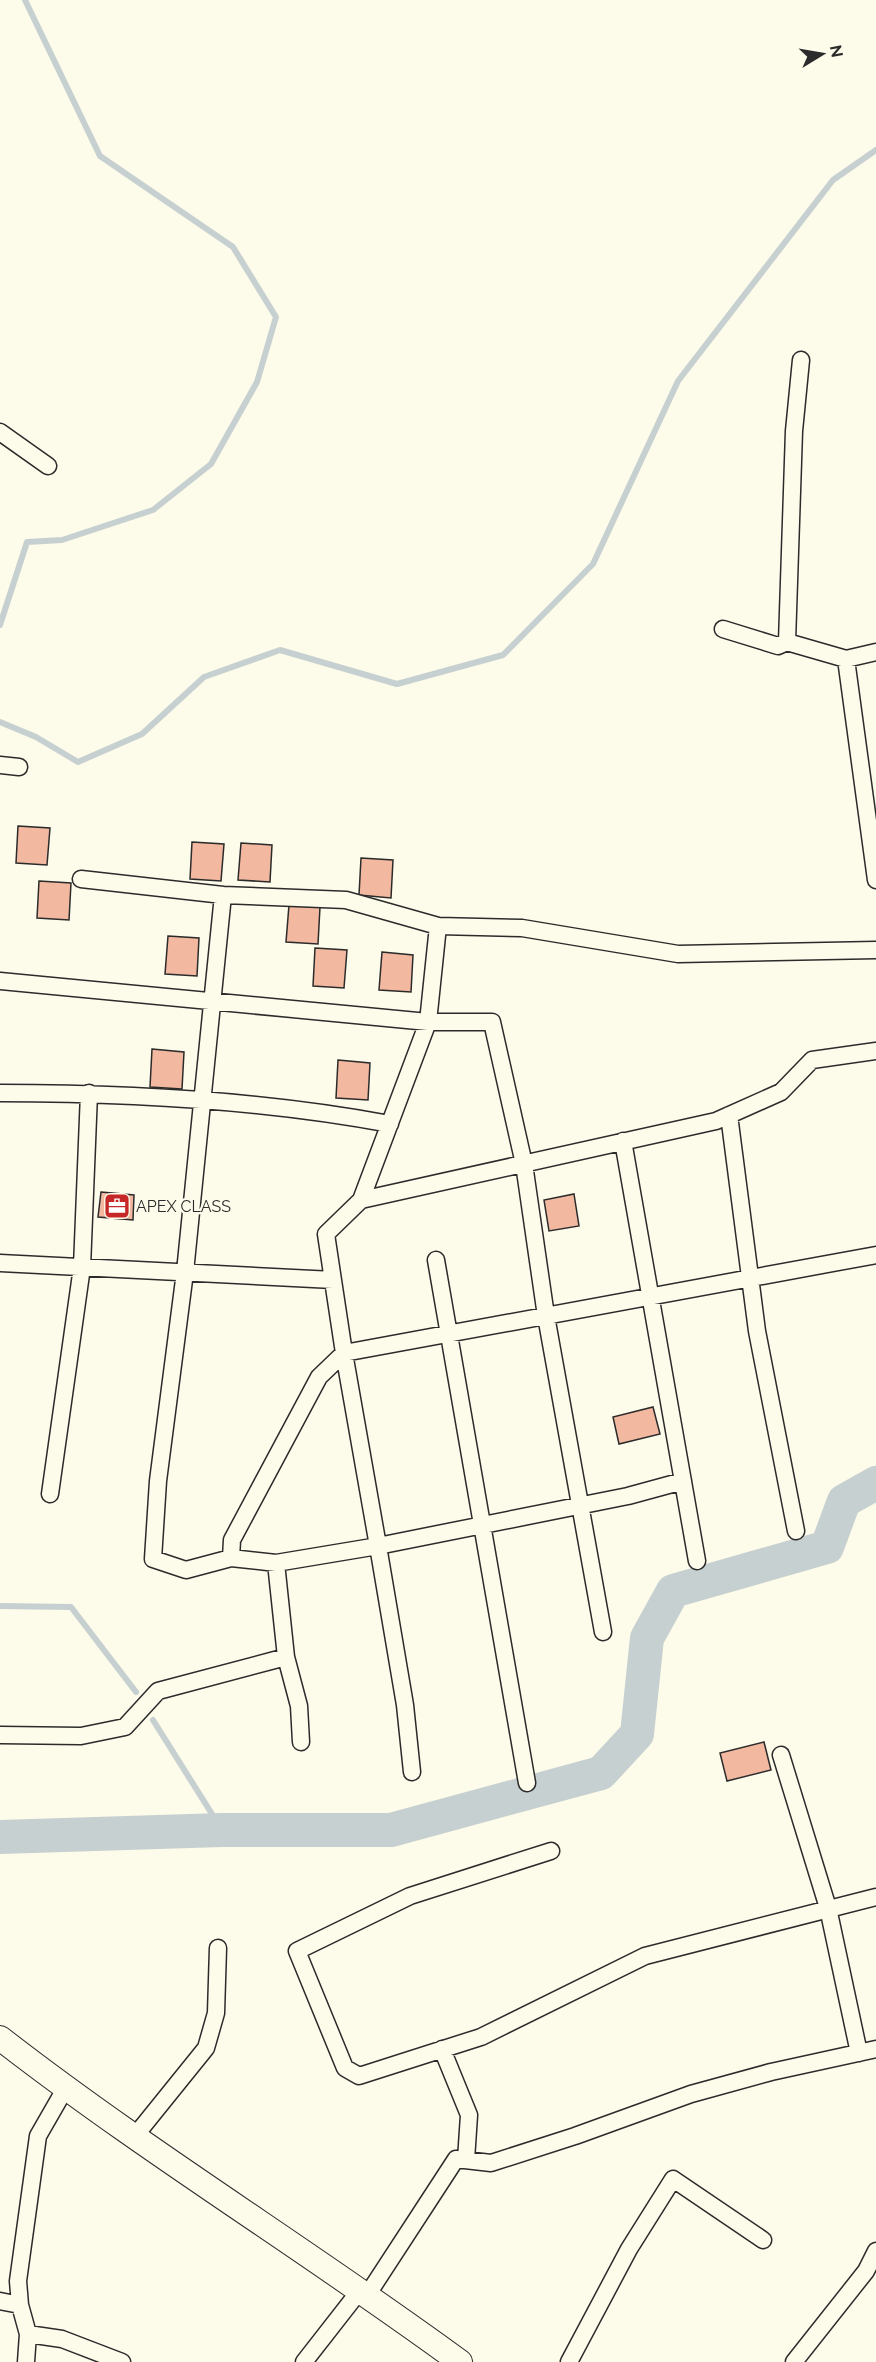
<svg xmlns="http://www.w3.org/2000/svg" width="876" height="2362" viewBox="0 0 876 2362" font-family="Raleway,sans-serif">
	<style>
		.lines { fill: none; stroke-linecap: round; stroke-linejoin: round }
		.stream { stroke: #c7d0d0; stroke-width: 6 }
		.river { stroke: #c7d0d0; stroke-width: 34 }
		.building { fill: #f2b8a0; stroke: #2b2b2b; stroke-width: 1.5 }
		.street-casing { stroke: #2b2b2b; stroke-width: 19 }
		.secondary-casing { stroke: #2b2b2b; stroke-width: 26 }
		.street { stroke: #fdfbea; stroke-width: 16 }
		.secondary { stroke: #fdfbea; stroke-width: 24 }
		.labels { text-anchor: middle; stroke-width: 4.5; stroke-linejoin: round; paint-order: stroke }
		.poi-label { font-size: 16px; fill: #2b2b2b; stroke: #fdfbea; text-anchor: start }
	</style>
	<rect width="100%" height="100%" fill="#fdfbea"/>
	<g class="lines">
		<path class="stream" d="M0,625l27,-83 35,-2 91,-30 58,-46 46,-82 19,-65 -43,-70 -133,-91 -75,-156
			M0,722l36,15 42,25 64,-28 62,-57 76,-27 117,34 106,-29 90,-91 85,-183 155,-201 43,-30
			M0,1606l71,1 65,85
			M153,1720l69,110"/>
		<path class="river" d="M0,1837l222,-7h169l210,-57 36,-39 10,-96 26,-47 154,-44 17,-46 32,-18"/>
	</g>
	<path class="building" d="M18,826l32,2 -3,37 -31,-2z
		M192,842l32,2 -3,37 -31,-2z
		M241,843l31,2 -2,37 -32,-2z
		M361,858l32,2 -2,38 -32,-3z
		M39,881l32,2 -2,37 -32,-2z
		M289,905l31,2 -2,37 -32,-2z
		M168,936l31,2 -2,38 -32,-2z
		M315,948l32,2 -3,38 -31,-2z
		M382,952l31,3 -2,37 -32,-2z
		M152,1049l32,3 -2,37 -32,-2z
		M338,1060l32,3 -2,37 -32,-2z
		M101,1192l33,3 -1,25 -35,-3z
		M574,1194l5,32 -30,5 -5,-31z
		M653,1407l7,27 -41,10 -6,-27z
		M764,1742l7,28 -44,11 -7,-28z"/>
	<g class="lines">
		<defs>
			<path id="street" d="M0,432l48,34
				M723,629l55,17 9,-4 59,17
				M787,642l7,-211 7,-71
				M876,652l-30,7 30,221
				M0,765l19,2
				M81,879l142,16
				M438,926l-10,96h64l32,142 22,152 57,316
				M0,981l428,41 -67,178
				M0,1093c130,0 262,7 390,31
				M729,1115l28,216 39,200
				M623,1141l74,420
				M436,1260l91,523
				M0,1263l333,17
				M683,1481l-55,15 -250,50 -34,-193 -18,-119 35,-34 355,-79 65,-29 31,-32 64,-9
				M50,1494l32,-227 7,-174
				M231,1558l1,-18 87,-163 25,-24 532,-98
				M276,1563l10,94 13,49 2,36
				M0,1735l81,1 44,-9 33,-36 128,-34
				M781,1755l47,153 31,145
				M412,1772l-7,-67 -27,-159 -102,17 -45,-5 -45,12 -33,-11 5,-78 27,-209 38,-377 123,5 92,26 84,2 156,26 198,-4
				M551,1851l-141,45 -113,55 48,117 14,8 122,-39 164,-81 231,-59
				M442,2049l27,66 -3,45
				M135,2136l71,-88 10,-35 2,-65
				M368,2294l88,-135 35,4 84,-27 116,-42 80,-22 105,-23
				M0,2301l20,4
				M28,2334l34,5 60,23
				M26,2362l2,-28 -8,-29 -2,-24 20,-145 27,-47
				M304,2362l57,-73
				M569,2362l60,-113 44,-70 90,61
				M794,2362l72,-91 10,-20"/>
			<path id="secondary" d="M0,2038c148,115 309,213 460,324"/>
		</defs>
		<use href="#street" class="street-casing"/>
		<use href="#secondary" class="secondary-casing"/>
		<use href="#street" class="street"/>
		<use href="#secondary" class="secondary"/>
	</g>
	<defs>
		<symbol id="office-square" viewBox="-11 -11 22 22"><rect x="-9" y="-9" width="18" height="18" rx="4" fill="#c62828" stroke="#fdfbea"/><path d="M-6-3h4V-5.5h4V-3h4V5H-6ZM-1-4.5V-3h2v-1.5ZM-6 0V1H6V0Z" fill="#fff"/></symbol>
	</defs>
	<g fill-rule="evenodd">
		<use href="#office-square" x="102" y="1191" width="30" height="30"/>
	</g>
	<g class="labels">
		<g class="poi-label">
			<text x="136" y="1212">APEX CLASS</text>
		</g>
	</g>
	<g transform="translate(822 54) rotate(79)" stroke="#fdfbea" stroke-width="4.5" paint-order="stroke">
	<path d="M0-4.5L10 22L0 15L-10 22Z" fill="#2b2b2b"/>
	<text y="-9" font-size="16" font-weight="bold" text-anchor="middle" fill="#2b2b2b">N</text>
	</g>
</svg>
